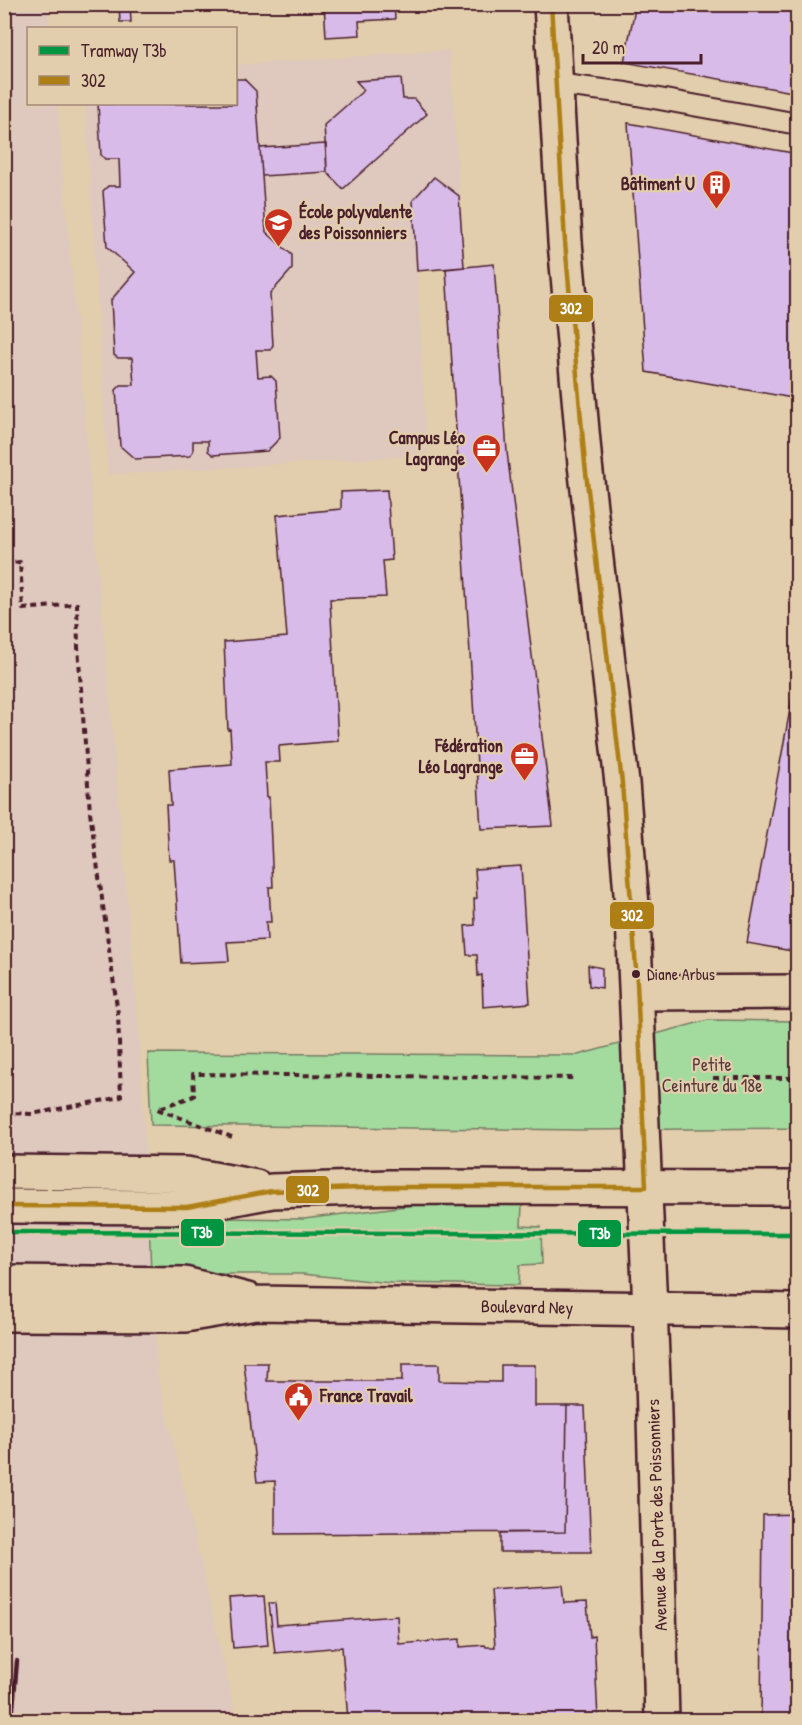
<svg xmlns="http://www.w3.org/2000/svg" width="802" height="1725" viewBox="0 0 802 1725" font-family="'Patrick Hand',sans-serif">
	<style>
		.built { fill: #dfc8be }
		.green { fill: #a3da9e; stroke: #767c64; stroke-width: 1.5 }
		.building { fill: #d8bbe8; stroke: #4a1f2b; stroke-width: 1.5 }
		.lines { fill: none; stroke-linecap: round; stroke-linejoin: round }
		.lane-casing { stroke: #4a1f2b; stroke-width: 24 }
		.street-casing { stroke: #4a1f2b; stroke-width: 38 }
		.secondary-casing { stroke: #4a1f2b; stroke-width: 38 }
		.primary-casing { stroke: #4a1f2b; stroke-width: 38 }
		.path { stroke: #4a1f2b; stroke-width: 4; stroke-dasharray: 6 4.5; stroke-linecap: butt }
		.lane { stroke: #e2ceac; stroke-width: 20 }
		.street { stroke: #e2ceac; stroke-width: 33 }
		.secondary { stroke: #e2ceac; stroke-width: 33 }
		.primary { stroke: #e2ceac; stroke-width: 33 }
		.rail { stroke: #4a1f2b; stroke-width: 4.5 }
		.bus-1-casing { stroke: #e2ceac; stroke-width: 9 }
		.bus-1 { stroke: #ae7f14; stroke-width: 4.5 }
		.tram-1-casing { stroke: #e2ceac; stroke-width: 9 }
		.tram-1 { stroke: #009641; stroke-width: 4.5 }
		.bus-dot { fill: #4a1f2b; stroke: #e2ceac; stroke-width: 2 }
		.labels { text-anchor: middle; stroke-width: 4.5; stroke-linejoin: round; paint-order: stroke }
		.bus-label { font-size: 16px; fill: #4a1f2b; stroke: #e2ceac; text-anchor: start }
		.poi-label { font-size: 18px; font-weight: bold; fill: #4a1f2b; stroke: #e2ceac; text-anchor: end }
		.park-label { font-size: 18px; fill: #573b3c; stroke: #e2ceac }
		.street-label { font-size: 18px; fill: #4a1f2b; stroke: #e2ceac }
		.line-badge { stroke: #e2ceac; stroke-width: 2 }
		.badge-label { font-size: 16px; text-anchor: middle; font-weight: bold; fill: #fff }
	</style>
	<rect width="100%" height="100%" fill="#e2ceac"/>
	<filter id="ink" filterUnits="userSpaceOnUse"><feTurbulence type="fractalNoise" baseFrequency=".0167" numOctaves="2"/><feDisplacementMap in="SourceGraphic" scale="12" xChannelSelector="R" yChannelSelector="G"/><feConvolveMatrix kernelMatrix="1 2 1 2 8 2 1 2 1" color-interpolation-filters="sRGB"/></filter>
	<g filter="url(#ink)">
		<path class="built" d="M48,4l2,24h-22v76h29l82,928 19,344 79,344h-232l-1,-1715z
			M450,50l14,217 -47,5 10,181 -17,3 -302,19 -23,-371h151v-39z"/>
		<path class="green" d="M708,1020l89,1v107l-215,2 -431,-5 -3,-72 430,2z
			M414,1205h108l-1,21 20,1 1,37 -22,1 -1,20 -128,-2 -89,-9h-151l-2,-57 155,2z"/>
		<path class="building" d="M119,4h11l1,18h-11z
			M324,4h70l1,15 -36,2 1,14 -34,2z
			M636,4h162v89l-174,-31z
			M401,78l2,21h11l13,15 -84,75 -16,-17 -3,-47 40,-35 -8,-9z
			M236,79h8l12,12 10,141 26,23v14l-22,25 3,51 -3,5h-14l2,27 13,-1 5,5 4,57 -13,13 -54,4 -5,-4v-10h-15v10l-3,5 -55,3 -15,-13 -4,-56 5,-5h13l-2,-27h-14l-4,-3 -3,-55 24,-28 -28,-25 -4,-56 5,-5h12l-1,-27h-14l-4,-4 -3,-51h138z
			M628,123l170,31v245l-152,-27z
			M326,144l1,28 -65,4 -2,-28z
			M434,177l25,19 5,71 -47,4 -4,-71z
			M494,264l13,188 46,374 -72,3 -35,-560z
			M387,490l5,70 -9,1 3,36 -56,2 8,142 -59,5 1,16h-15l2,35h2l4,90h-4l2,35h-5l1,18 -40,2 2,19 -48,2 -7,-103h-5l-3,-55h5l-2,-36 63,-5 -2,-35 -2,1 -4,-88 63,-5 -10,-122 64,-6v-17z
			M798,666v286l-51,-9z
			M521,866l9,137 -47,4 -1,-32 -4,1 -1,-21h-10l-2,-29 10,-1 -1,-26 3,-1 -2,-29z
			M588,965l14,3v20l-13,-2z
			M244,1363h24l-1,18h135v-17h37v17l62,1v-17h34v41h32l-2,126 -290,2v-53l-18,1z
			M567,1406h18l6,146h-91v-19l65,-1z
			M798,1514v206h-37l2,-205z
			M562,1585l2,18 23,-1 3,35 4,-1 4,84h-96l-1,-5 -72,5h-81l-6,-73 -67,6 -6,-50h6l2,22 120,-9 2,28 61,-5v8l25,-2 1,2h9l-4,-57z
			M264,1596l4,49 -35,3 -4,-50z"/>
		<g class="lines">
			<defs>
				<path id="lane" d="M556,84l70,9 172,31"/>
				<path id="street" d="M638,993l160,-1"/>
				<path id="secondary" d="M551,4l14,238 20,222 37,319 11,135 20,460 9,342"/>
				<path id="primary" d="M4,1172l182,2 70,13
					M4,1206l183,1 85,-16 117,-4 409,1
					M4,1282l180,2 63,16
					M4,1314l181,1 71,-12 542,8"/>
			</defs>
			<use href="#lane" class="lane-casing"/>
			<use href="#street" class="street-casing"/>
			<use href="#secondary" class="secondary-casing"/>
			<use href="#primary" class="primary-casing"/>
			<path class="path" d="M4,564l16,-2 3,47 54,-5 1,43 12,165 28,202 3,83 -89,17 -26,-1
				M713,1078h85
				M232,1137l-75,-28 37,-13 -1,-22 381,4"/>
			<use href="#lane" class="lane"/>
			<use href="#street" class="street"/>
			<use href="#secondary" class="secondary"/>
			<use href="#primary" class="primary"/>
			<path class="rail" d="M12,1720l5,-59"/>
			<defs>
				<path id="bus-1" d="M4,1206l183,1 85,-16 117,-4h257l-9,-205 -15,-199 -37,-319 -20,-222 -14,-238"/>
			</defs>
			<use href="#bus-1" class="bus-1-casing"/>
			<use href="#bus-1" class="bus-1"/>
			<defs>
				<path id="tram-1" d="M4,1232l794,2"/>
			</defs>
			<use href="#tram-1" class="tram-1-casing"/>
			<use href="#tram-1" class="tram-1"/>
		</g>
	</g>
	<defs>
		<symbol id="building-pin" viewBox="-11 -11 22 30"><path d="M0 17L-7.5 6A9.5 9.5 0 1 1 7.5 6Z" fill="#c8321e" stroke="#e2ceac"/><path d="M-4-6H4V6H1V3H-1V6H-4ZM-2.5-4.3h1.7v1.8h-1.7ZM.8-4.3h1.7v1.8H.8ZM-2.5-1h1.7V.8h-1.7ZM.8-1h1.7V.8H.8Z" fill="#fff"/></symbol>
		<symbol id="school-pin" viewBox="-11 -11 22 30"><path d="M0 17L-7.5 6A9.5 9.5 0 1 1 7.5 6Z" fill="#c8321e" stroke="#e2ceac"/><path d="M0-5L7-2L0 1L-7-2ZM-4 1L0 2.5L4 1V4Q0 6-4 4Z" fill="#fff"/></symbol>
		<symbol id="office-pin" viewBox="-11 -11 22 30"><path d="M0 17L-7.5 6A9.5 9.5 0 1 1 7.5 6Z" fill="#c8321e" stroke="#e2ceac"/><path d="M-6-3h4V-5.5h4V-3h4V5H-6ZM-1-4.5V-3h2v-1.5ZM-6 0V1H6V0Z" fill="#fff"/></symbol>
		<symbol id="civic-pin" viewBox="-11 -11 22 30"><path d="M0 17L-7.5 6A9.5 9.5 0 1 1 7.5 6Z" fill="#c8321e" stroke="#e2ceac"/><path d="M-.6-6.5H3V-4.5H.6V-3L4-1V1h2V6H-6V1h2V-1L-.6-3ZM-1.2 2.5V6h2.4V2.5Z" fill="#fff"/></symbol>
	</defs>
	<g fill-rule="evenodd">
		<use href="#building-pin" x="700" y="168" width="33" height="45"/>
		<use href="#school-pin" x="262" y="206" width="33" height="45"/>
		<use href="#office-pin" x="470" y="432" width="33" height="45"/>
		<use href="#office-pin" x="508" y="740" width="33" height="45"/>
		<use href="#civic-pin" x="282" y="1380" width="33" height="45"/>
	</g>
	<circle class="bus-dot" cx="636" cy="974" r="5"/>
	<g class="labels">
		<g class="bus-label">
			<text x="647" y="980">Diane Arbus</text>
		</g>
		<g class="poi-label">
			<text x="695" y="190">Bâtiment U</text>
			<text x="299" y="218" text-anchor="start">École polyvalente<tspan x="299" dy="21">des Poissonniers</tspan></text>
			<text x="465" y="444">Campus Léo<tspan x="465" dy="21">Lagrange</tspan></text>
			<text x="503" y="752">Fédération<tspan x="503" dy="21">Léo Lagrange</tspan></text>
			<text x="320" y="1402" text-anchor="start">France Travail</text>
		</g>
		<g class="park-label">
			<text x="712" y="1071">Petite<tspan x="712" dy="21">Ceinture du 18e</tspan></text>
		</g>
		<g class="street-label">
			<text transform="translate(527 1307) rotate(1)" y="6">Boulevard Ney</text>
			<text transform="translate(657 1515) rotate(-92)" y="6">Avenue de la Porte des Poissonniers</text>
		</g>
	</g>
	<g class="line-badge">
		<rect x="548" y="294" width="46" height="29" rx="6" fill="#ae7f14"/>
		<rect x="609" y="901" width="46" height="29" rx="6" fill="#ae7f14"/>
		<rect x="285" y="1175" width="45" height="29" rx="6" fill="#ae7f14"/>
		<rect x="180" y="1218" width="45" height="29" rx="6" fill="#009641"/>
		<rect x="577" y="1219" width="45" height="29" rx="6" fill="#009641"/>
	</g>
	<g class="badge-label">
		<text x="571" y="314">302</text>
		<text x="632" y="921">302</text>
		<text x="308" y="1196">302</text>
		<text x="202" y="1238">T3b</text>
		<text x="600" y="1239">T3b</text>
	</g>
	<rect width="802" height="1725" fill="none" stroke="#e2ceac" stroke-width="24"/>
	<rect x="12" y="12" width="778" height="1701" fill="none" stroke="#4a1f2b" stroke-width="2" filter="url(#ink)"/>
	<rect x="27" y="27" width="210" height="78" fill="#e2ceac" stroke="#a58878" stroke-width="1.5"/>
	<rect x="39" y="46" width="30" height="9" fill="#009641" stroke="#a58878" stroke-width="1.5"/>
	<text x="81" y="57" font-size="18" fill="#4a1f2b">Tramway T3b</text>
	<rect x="39" y="76" width="30" height="9" fill="#ae7f14" stroke="#a58878" stroke-width="1.5"/>
	<text x="81" y="87" font-size="18" fill="#4a1f2b">302</text>
	<path d="M583 54v9h118v-9" fill="none" stroke="#4a1f2b" stroke-width="3"/>
	<text x="592" y="54" font-size="18" fill="#4a1f2b" stroke="#e2ceac" stroke-width="4.5" paint-order="stroke">20 m</text>
</svg>
